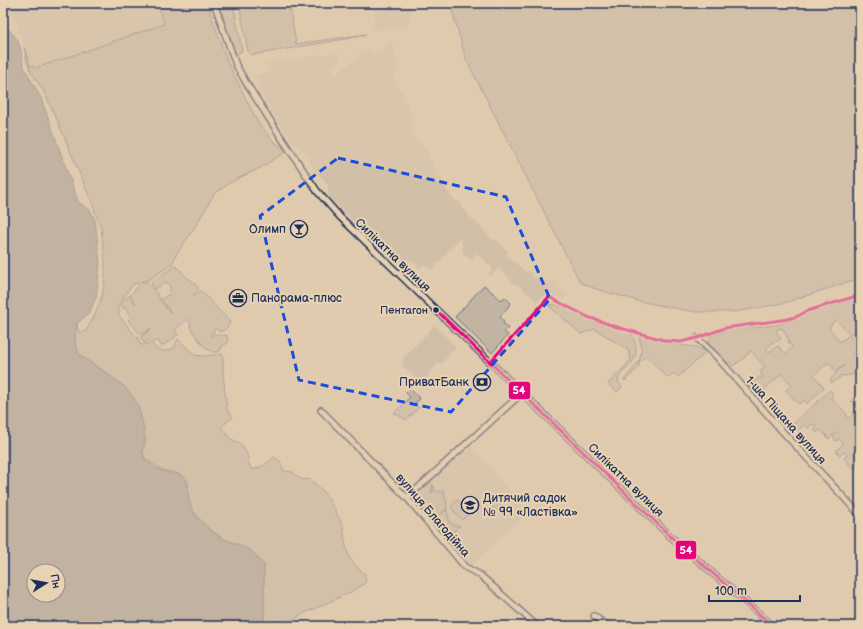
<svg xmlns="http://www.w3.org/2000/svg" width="863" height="629" viewBox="0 0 863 629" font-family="'Balsamiq Sans',sans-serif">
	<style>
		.built { fill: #d1bfa8 }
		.green { fill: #c2b4a2; stroke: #6e7280; fill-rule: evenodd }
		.water { fill: #9c9593; stroke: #686c7e; fill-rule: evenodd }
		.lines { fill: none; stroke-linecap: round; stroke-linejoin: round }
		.street-casing { stroke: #1b2f5e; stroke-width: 8 }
		.street { stroke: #e8d2b1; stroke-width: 5 }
		.bus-1-casing { stroke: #e8d2b1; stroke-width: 6 }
		.bus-1 { stroke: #e5007d; stroke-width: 3 }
		.marked { fill: none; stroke: #1d4ed8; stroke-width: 3; stroke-dasharray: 8 5; stroke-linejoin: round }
		.bus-dot { fill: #1b2f5e; stroke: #e8d2b1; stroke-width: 1.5 }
		.labels { text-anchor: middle; stroke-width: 4; stroke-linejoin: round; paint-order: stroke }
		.bus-label { font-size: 11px; fill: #1b2f5e; stroke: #e8d2b1; text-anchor: end }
		.poi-label { font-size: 12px; fill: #1b2f5e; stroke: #e8d2b1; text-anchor: end }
		.street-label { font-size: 12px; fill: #1b2f5e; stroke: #e8d2b1 }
		.line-badge { stroke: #e8d2b1; stroke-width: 1.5 }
		.badge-label { font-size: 11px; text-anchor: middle; font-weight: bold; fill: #fff }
	</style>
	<rect width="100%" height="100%" fill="#e0cbae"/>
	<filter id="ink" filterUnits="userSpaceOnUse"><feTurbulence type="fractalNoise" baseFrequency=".025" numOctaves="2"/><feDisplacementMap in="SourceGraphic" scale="8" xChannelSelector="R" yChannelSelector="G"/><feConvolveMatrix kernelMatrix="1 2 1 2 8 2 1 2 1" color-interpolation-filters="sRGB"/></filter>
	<g filter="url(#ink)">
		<path class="built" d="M9,3h198l-43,20 -128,46 -6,-4z
			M374,3h37l-2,17 -2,7 -2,1 -26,3v-1l-9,-2 3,-4 2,-6z
			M392,43l9,29 -7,2 3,12 -1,1 1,2 4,-1 12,30 -3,1 4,7 -2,2 3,7 15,20 -2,3 5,6 -1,1 3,5 4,-3 2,3 -3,3 5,7 -3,3 3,3 2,-2 2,2 -2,3 11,13 2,-2 4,5 -1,2 3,4 1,-1 6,8 3,2 20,21 1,-2 13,12 -2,3 6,6 15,13 2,-2 3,3 -1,2 3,2 1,-1 6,5 1,-1 7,2 2,-2 4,2 1,-1 2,1 -2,4 12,7v2l-6,3 -16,-7 -9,10 -20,-18 -1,1 -7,-6v-1l-11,-10 -8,9 -2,-2 5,-7 -17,-15 -5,7 -8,-7 -2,-13 -1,-2 -28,32 -8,-6 -4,4 -12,-10 -8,8 -72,-69v-12l-14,-16 -9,-17 -10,-7 -7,-12h-3l-22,-34 -8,-25 13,-2 -1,-9 72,-11 1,10h-3v2l-4,1v9l3,1 22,-20 11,-7 4,4 13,-4 -1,-3z
			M435,325l21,22 -15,17 -2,-1 -8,8 -9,13 -20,-19 2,-8z
			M470,445l59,67 -58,54 -57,-66 1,-5 38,-33h3l3,-3v-3z"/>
		<path class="green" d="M157,3h50l20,58 31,62 15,18 14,10 -27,17 -29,14 -17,12 -19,33 -13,19 -5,7 -5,11 -24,16 -5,1 -11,4 -13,19v11l17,22h3l-1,3 3,5c4,0 7,-2 11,-1 2,1 3,4 5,5 5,4 12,1 17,-1l4,-9 17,16 9,1 19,-2v19l4,37 6,7 -12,10 10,12 9,4 7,11 2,10 3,6 11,-4 11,-9 6,4 4,10 9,1 7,7 11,1 12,11 11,17 9,18 2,16 4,15 9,11 7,6 1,7 -2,3 -15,9 -46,21 -22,12h-17v-61l-12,-13 -12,-7 -16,-6 -15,-10 -12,-13 -7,-10 -2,-9v-15l-3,-4 -6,-4 -17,-4 -17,-12 -2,-4 2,-15 -20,-52 -27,-20 -10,-6 -85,-66 74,29 2,9 7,-2 9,-16 7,-19 3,-17v-19l-4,-32 -9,-25 -34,-81 -15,-32 -12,-18 -4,-10 -3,-15 6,18 6,3 128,-44z
			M218,3h15l9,48 -5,3 -3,-4z
			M239,3h50l7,41 70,-10 -3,2 -111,19 -3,-1 -1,-3z
			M450,3h410v275l-76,25 -26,5 -24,4h-39l-53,-10 -46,-13 -16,-7 -114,-223z
			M175,266l3,2 11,11h1l9,10 -5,5v2l7,-5 29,31 -1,3 -6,6h-4l-4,-3 -2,2 1,2 -4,3 2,2 2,-3c6,0 6,3 13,1v1l1,7 -6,3 -2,5 -3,1h-5l-4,-3 -1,1 -15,-19 -2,-6 1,-1 -4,-5 -12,11 3,5 -7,5 -1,1 -8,5h-1l-3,-6 -5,3 -3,-3 -6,3 -3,-5v-1l10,-8 -1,-1 -1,2 -8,5 -13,-15 3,-2 -3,-5 -1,-5 -3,1 -3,-7 8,-6 6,8h1l-6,-9 12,-13h5l11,13 3,7 10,11 -10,-14 10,-6 -2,-3 2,-2 -5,-6 -11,7 -3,-4 -1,-3z
			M484,285l17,15 4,-3 6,6 -11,14 4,4 -1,2 5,5 -4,4 4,3 -16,18 -37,-36z
			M860,298v40l-7,-6 -3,2 -13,-13h-3l-5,7 11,14 9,-7 11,12 -8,7 4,4 2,-2 2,3v13l-6,2 -10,2 -1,-1 -11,8 -2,-3 6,-7 -1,-1 9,-6 -9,5 -3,-3 1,-1v-1h-1l-3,-3 -1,1 -1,-1 -13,12 10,13 -17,16 -3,-4 -3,3h-4l-11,-13 6,-5 -11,-11 -23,22 -10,-10 11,-9 3,2 2,-1 -3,-3 1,-1 -2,-3 5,-4 -15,-17 -2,2 1,2 -1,1 -1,-1 -2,2 1,1 -13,9 -3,-4 -2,1 -17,-17h-2l-1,-5 4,-5 16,-6 47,-5 13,-3 11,-4 9,-5zM780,328v1h3l6,11 -1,2 4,5 -6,7 -8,-8 -9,6 -3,-3 6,-6 9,-4 -5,-9z
			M551,304l12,3 33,16 35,10c3,6 6,12 5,18 0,14 -18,22 -18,28 0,4 2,6 4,8l-5,5 -9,-8 23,-24 -3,-10 -33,-21 -14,5 -33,-29z
			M639,336l26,7 31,4 10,5 -28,25 -4,-4 -6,5 -22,-22 -8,7 2,3 -15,15 -1,-1c6,-9 17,-17 17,-28 1,-5 -1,-11 -2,-16z
			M410,389l10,10 -5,4 4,5 -13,12 -12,-7 10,-9v-1l6,-6 -4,-4z
			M830,390l3,4 -3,5 1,-1 16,16 -1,2 2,3 11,-11 -8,-7 3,-4h1l2,-2 2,3 1,-1v74l-2,-2 2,-1 -2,-2 -5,3 -9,-11 3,-2 -3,-4 -4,3 -4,-4 7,-7 -4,-5 -3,2 -3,-4 4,-4 -1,-1 -7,7 -3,-2 1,-2 -2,-1h-1l-4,-4 -3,3 -3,-3 3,-2 -4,-4 -5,4 -4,-3 -7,6 -5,-6z
			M430,482l3,3 -2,8 2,-2v-5h1v5h5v1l5,-1 1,8h1l1,9 -11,9 -4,-4 -3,3h-1l1,-2 -4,-5 -2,1 3,-4 -8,-9 -4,3 1,-5z
			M489,494l12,12 -4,5 -13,-12z
			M457,500l13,12 -8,8 -11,-13z
			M447,509v3l1,2 1,8 5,3 6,1 -10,8 -5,-6 -2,2 -4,-5 3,-3 -4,-4z"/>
		<path class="water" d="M3,5l1,15 2,6 11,13 3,7 3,18 3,7 15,27 37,103 3,3 9,6 5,10 5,43 -4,35 -7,15 -12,11 -2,12 1,10 3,8c19,15 50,29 59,52 3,8 7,26 7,35 -1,6 -4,13 0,18 4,4 12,10 18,12 7,2 14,2 20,6 8,5 4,15 6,22 1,6 4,12 7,17 7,9 18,18 28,23 9,5 20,6 28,13 4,3 8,9 12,13v61h-261zM34,571h24v24h-24z"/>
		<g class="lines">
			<defs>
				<path id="street" d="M214,3l22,62 9,16 32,50 40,60 23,26 330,319 103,90
					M697,338l20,19 65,74 78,84
					M321,410l86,88 58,69 15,8 57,51
					M407,498l115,-105
					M594,616l14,10"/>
			</defs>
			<use href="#street" class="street-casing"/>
			<use href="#street" class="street"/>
			<defs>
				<path id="bus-1" d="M436,310l234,226 103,90
					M490,362l59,-65 39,20 29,10 50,14 14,1 16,-4 28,-10 63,-9 10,-3 9,-5 53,-16"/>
			</defs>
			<use href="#bus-1" class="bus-1-casing"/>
			<use href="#bus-1" class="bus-1"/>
		</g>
	</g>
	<path d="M0 0H863V629H0ZM338,158l168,39 44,102 -99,113 -152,-32 -39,-164z" fill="#e0cbae" fill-opacity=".55" fill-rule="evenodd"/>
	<path class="marked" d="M338,158l168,39 44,102 -99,113 -152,-32 -39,-164z"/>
	<defs>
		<symbol id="bar-ring" viewBox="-11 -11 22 22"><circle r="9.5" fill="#e8d2b1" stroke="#1b2f5e" stroke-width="1.5"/><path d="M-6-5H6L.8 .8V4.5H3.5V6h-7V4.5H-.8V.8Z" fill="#1b2f5e"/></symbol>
		<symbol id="office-ring" viewBox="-11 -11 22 22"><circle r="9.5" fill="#e8d2b1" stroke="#1b2f5e" stroke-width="1.5"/><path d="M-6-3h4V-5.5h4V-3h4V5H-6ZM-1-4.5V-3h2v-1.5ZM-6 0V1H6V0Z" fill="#1b2f5e"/></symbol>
		<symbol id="bank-ring" viewBox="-11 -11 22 22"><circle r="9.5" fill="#e8d2b1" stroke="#1b2f5e" stroke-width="1.5"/><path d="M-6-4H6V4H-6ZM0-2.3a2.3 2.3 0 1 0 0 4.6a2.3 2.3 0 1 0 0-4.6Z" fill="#1b2f5e"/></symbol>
		<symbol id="school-ring" viewBox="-11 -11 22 22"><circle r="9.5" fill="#e8d2b1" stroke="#1b2f5e" stroke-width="1.5"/><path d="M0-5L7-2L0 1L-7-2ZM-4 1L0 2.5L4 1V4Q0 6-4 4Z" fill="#1b2f5e"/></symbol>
	</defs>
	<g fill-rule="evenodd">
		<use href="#bar-ring" x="289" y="219" width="20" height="20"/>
		<use href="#office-ring" x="228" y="288" width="20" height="20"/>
		<use href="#bank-ring" x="472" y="372" width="20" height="20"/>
		<use href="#school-ring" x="460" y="495" width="20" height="20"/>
	</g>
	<circle class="bus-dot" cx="436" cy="310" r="3.5"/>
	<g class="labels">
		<g class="bus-label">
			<text x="428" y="314">Пентагон</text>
		</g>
		<g class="poi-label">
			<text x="286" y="233">Олимп</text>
			<text x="251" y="302" text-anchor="start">Панорама-плюс</text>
			<text x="469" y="386">ПриватБанк</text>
			<text x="483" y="502" text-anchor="start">Дитячий садок<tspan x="483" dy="14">№ 99 «Ластівка»</tspan></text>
		</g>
		<g class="street-label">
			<text transform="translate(393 255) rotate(44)" y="4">Силікатна вулиця</text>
			<text transform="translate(786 420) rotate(48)" y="4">1-ша Піщана вулиця</text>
			<text transform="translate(626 480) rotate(44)" y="4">Силікатна вулиця</text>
			<text transform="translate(433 515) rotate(49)" y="4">вулиця Благодійна</text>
		</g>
	</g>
	<g class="line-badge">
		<rect x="508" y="381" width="23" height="19" rx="4" fill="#e5007d"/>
		<rect x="675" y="540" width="22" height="20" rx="4" fill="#e5007d"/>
	</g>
	<g class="badge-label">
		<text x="519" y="394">54</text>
		<text x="686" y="554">54</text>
	</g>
	<rect width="863" height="629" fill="none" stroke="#e8d2b1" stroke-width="16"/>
	<rect x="8" y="8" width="847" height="613" fill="none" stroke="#1b2f5e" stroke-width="1.5" filter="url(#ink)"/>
	<g transform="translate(46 583) rotate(79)"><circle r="19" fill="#e8d2b1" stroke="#969190"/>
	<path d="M0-3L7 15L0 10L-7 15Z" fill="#1b2f5e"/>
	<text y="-6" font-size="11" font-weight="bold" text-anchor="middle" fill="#1b2f5e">Пн</text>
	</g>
	<path d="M709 595v6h91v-6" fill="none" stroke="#1b2f5e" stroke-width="2"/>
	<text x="715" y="595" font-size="12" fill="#1b2f5e" stroke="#e8d2b1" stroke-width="3" paint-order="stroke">100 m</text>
</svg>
